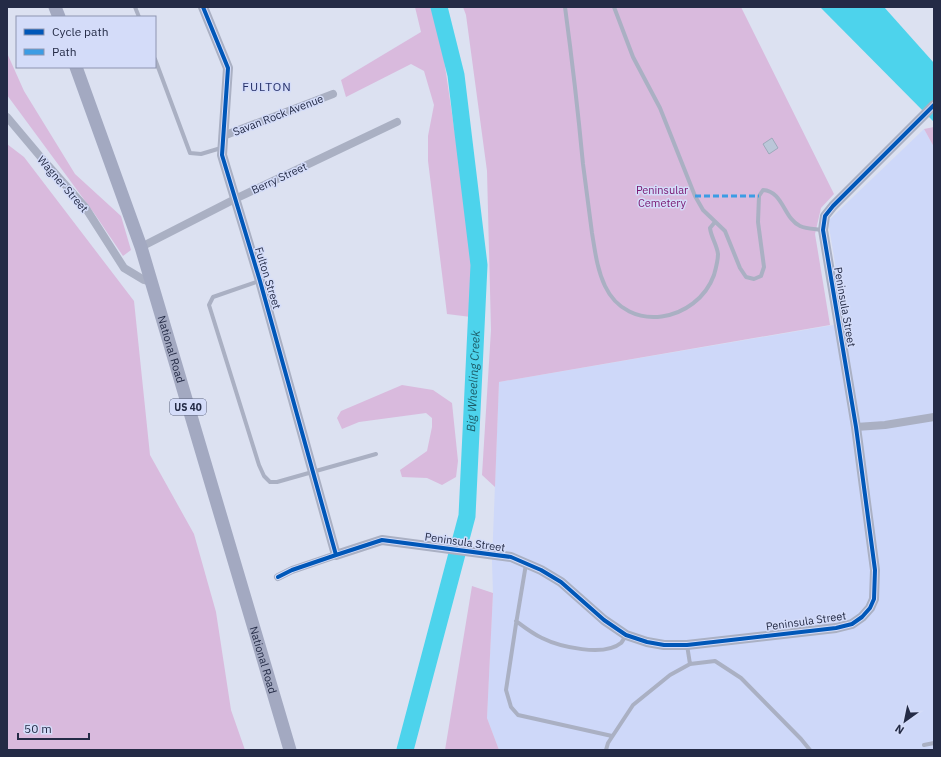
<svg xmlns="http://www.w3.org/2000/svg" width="941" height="757" viewBox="0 0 941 757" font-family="'IBM Plex Sans',sans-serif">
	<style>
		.built { fill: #ced8f9 }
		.green { fill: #d9badd }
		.water { fill: #4dd3ec }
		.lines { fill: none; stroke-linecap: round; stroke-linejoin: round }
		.river { stroke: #4dd3ec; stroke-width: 17 }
		.building { fill: #bbc7d9; stroke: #9da9bb }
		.service { stroke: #aab0c3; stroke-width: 4 }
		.minor { stroke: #aab0c3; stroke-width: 8 }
		.tertiary { stroke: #aab0c3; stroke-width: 10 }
		.primary { stroke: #a3a9c1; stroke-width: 13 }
		.quiet { stroke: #3c9ce4; stroke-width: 3; stroke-dasharray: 6 3; stroke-linecap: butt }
		.cycleway-casing { stroke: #d4dcf9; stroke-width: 6 }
		.cycleway { stroke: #0057b8; stroke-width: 4 }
		.labels { text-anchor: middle; stroke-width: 3; stroke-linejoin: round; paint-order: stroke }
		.shield { fill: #d4dcf9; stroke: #59607c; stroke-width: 1 }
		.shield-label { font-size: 10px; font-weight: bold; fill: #242b46 }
		.street-label { font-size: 11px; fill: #242b46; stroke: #d4dcf9 }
		.park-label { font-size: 11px; fill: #77136e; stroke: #d4dcf9 }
		.neighbourhood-label { font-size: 12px; letter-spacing: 1px; fill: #252f68; stroke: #d4dcf9 }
		.water-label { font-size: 12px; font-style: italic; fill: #1c5c68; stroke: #d4dcf9 }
	</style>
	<rect width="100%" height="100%" fill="#dce1f1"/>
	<path class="built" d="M924,129l10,18v603h-435l-12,-32 6,-125 -1,-31 7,-180 346,-59 -17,-102z"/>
	<path class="green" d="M415,7h19l4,12 33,223v75l-24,-3 -19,-153v-25l6,-31 -10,-34 -13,-7 -65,33 -5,-17 80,-48z
		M463,7h278l93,187 -13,14 -6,26 15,91 -331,57 -4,105 -13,-12 9,-145 -4,-159 -21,-156z
		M7,53l17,38 51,83 46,42 10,34 -8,6 -29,-43 -87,-118z
		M934,127v20l-10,-18z
		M7,144l17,13 110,144 16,154 44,79 22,78 15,98 14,40h-238z
		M402,385l31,5 19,13 6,58 -2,16 -14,8 -15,-7 -25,-1 -2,-7 27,-19 5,-24v-9l-6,-5 -67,9 -17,7 -5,-11 4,-7z
		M472,586l21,7 -6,125 12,32h-54z"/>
	<path class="water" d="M820,7h64l50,56v59z"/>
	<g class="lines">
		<path class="river" id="s1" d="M405,750l62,-234 12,-251 -23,-190 -17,-68"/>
	</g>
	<path class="building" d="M772,138l6,10 -9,6 -6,-10z"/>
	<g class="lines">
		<path class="service" d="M135,7l4,10
			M565,7c7,52 13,104 18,157 3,23 6,46 9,69 3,18 5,36 13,53 23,49 92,36 109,-11 2,-7 4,-15 4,-21 -1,-9 -7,-17 -8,-26l5,-6
			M614,7l19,50 27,51 35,88 8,14 22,21 15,37 6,9 8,2 7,-3 3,-9 -6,-45 1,-26 4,-6c20,1 21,29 37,36 6,3 16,3 22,4
			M155,59l35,94 11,1 20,-6
			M259,281l-46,16 -4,8 50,160 5,11 6,6h7l99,-28
			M526,564l-10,60 -10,66 5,17 7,8 94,21
			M516,621c8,6 17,13 26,17 18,9 62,19 79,5 2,-2 3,-5 5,-8
			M687,645l3,19
			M924,745l10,-2
			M606,750l2,-7 25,-38 37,-30 20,-11 25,-3 26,17 60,61 9,11"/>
		<path class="minor" d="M7,117l37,44 41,46 39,61 20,12 7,2
			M223,136l110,-42
			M141,247l94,-48 162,-77
			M856,427l29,-2 49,-8
			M278,577l14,-7 44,-15"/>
		<path class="tertiary" d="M203,7l25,61 -6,87 38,126 76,274 46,-15 129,17 30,13 20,12 43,38 22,15 21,7 17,3h23l149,-17 16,-4 10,-7 8,-9 4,-9 1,-29 -19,-143 -33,-197 2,-14 8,-10 101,-101"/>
		<g class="primary">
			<path d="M55,7l4,10"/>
			<path id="s2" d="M76,67l65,180 149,503"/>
		</g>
		<path class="quiet" d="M695,196h64"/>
		<defs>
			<path id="cycleway" d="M203,7l25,61 -6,87 38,126 76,274
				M278,577l14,-7 44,-15 46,-15 129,17 30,13 20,12 43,38 22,15 21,7 17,3h23l149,-17 16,-4 10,-7 8,-9 4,-9 1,-29 -19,-143 -33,-197 2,-14 8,-10 101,-101"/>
		</defs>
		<use href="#cycleway" class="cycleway-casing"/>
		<use href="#cycleway" class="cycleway"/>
	</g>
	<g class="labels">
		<rect class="shield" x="170" y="399" width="36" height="16" rx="3"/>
		<g class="shield-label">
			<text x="188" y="411">US 40</text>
		</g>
		<g class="street-label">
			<text transform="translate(278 115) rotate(-21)" y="4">Savan Rock Avenue</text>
			<text transform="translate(279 178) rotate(-25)" y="4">Berry Street</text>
			<text transform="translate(63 184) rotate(49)" y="4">Wagner Street</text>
			<text transform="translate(268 278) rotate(73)" y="4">Fulton Street</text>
			<text transform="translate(845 307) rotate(80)" y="4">Peninsula Street</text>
			<text dy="4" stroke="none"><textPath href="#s2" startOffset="298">National Road</textPath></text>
			<text transform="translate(465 542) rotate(8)" y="4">Peninsula Street</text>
			<text transform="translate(806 621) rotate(-8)" y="4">Peninsula Street</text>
			<text dy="4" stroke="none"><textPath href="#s2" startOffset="622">National Road</textPath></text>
		</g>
		<g class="park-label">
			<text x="662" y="194">Peninsular<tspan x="662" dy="13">Cemetery</tspan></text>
		</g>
		<g class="neighbourhood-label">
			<text x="267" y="91">FULTON</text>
		</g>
		<g class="water-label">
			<text dy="4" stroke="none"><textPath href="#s1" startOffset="377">Big Wheeling Creek</textPath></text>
		</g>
	</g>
	<rect width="941" height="757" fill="none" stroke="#242b46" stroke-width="16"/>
	<rect x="16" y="16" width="140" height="52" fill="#d4dcf9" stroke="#8e95b1"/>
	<rect x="24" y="29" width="20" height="6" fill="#0057b8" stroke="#8e95b1"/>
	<text x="52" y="36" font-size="12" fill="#242b46">Cycle path</text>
	<rect x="24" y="49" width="20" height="6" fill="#3c9ce4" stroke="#8e95b1"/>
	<text x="52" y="56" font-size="12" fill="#242b46">Path</text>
	<g transform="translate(905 721) rotate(213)" stroke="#d4dcf9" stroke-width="3" paint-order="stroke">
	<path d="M0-3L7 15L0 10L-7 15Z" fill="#242b46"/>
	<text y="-6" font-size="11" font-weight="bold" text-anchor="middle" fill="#242b46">N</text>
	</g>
	<path d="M18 733v6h71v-6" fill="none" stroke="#242b46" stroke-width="2"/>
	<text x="24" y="733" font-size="12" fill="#242b46" stroke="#d4dcf9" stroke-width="3" paint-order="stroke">50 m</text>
</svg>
